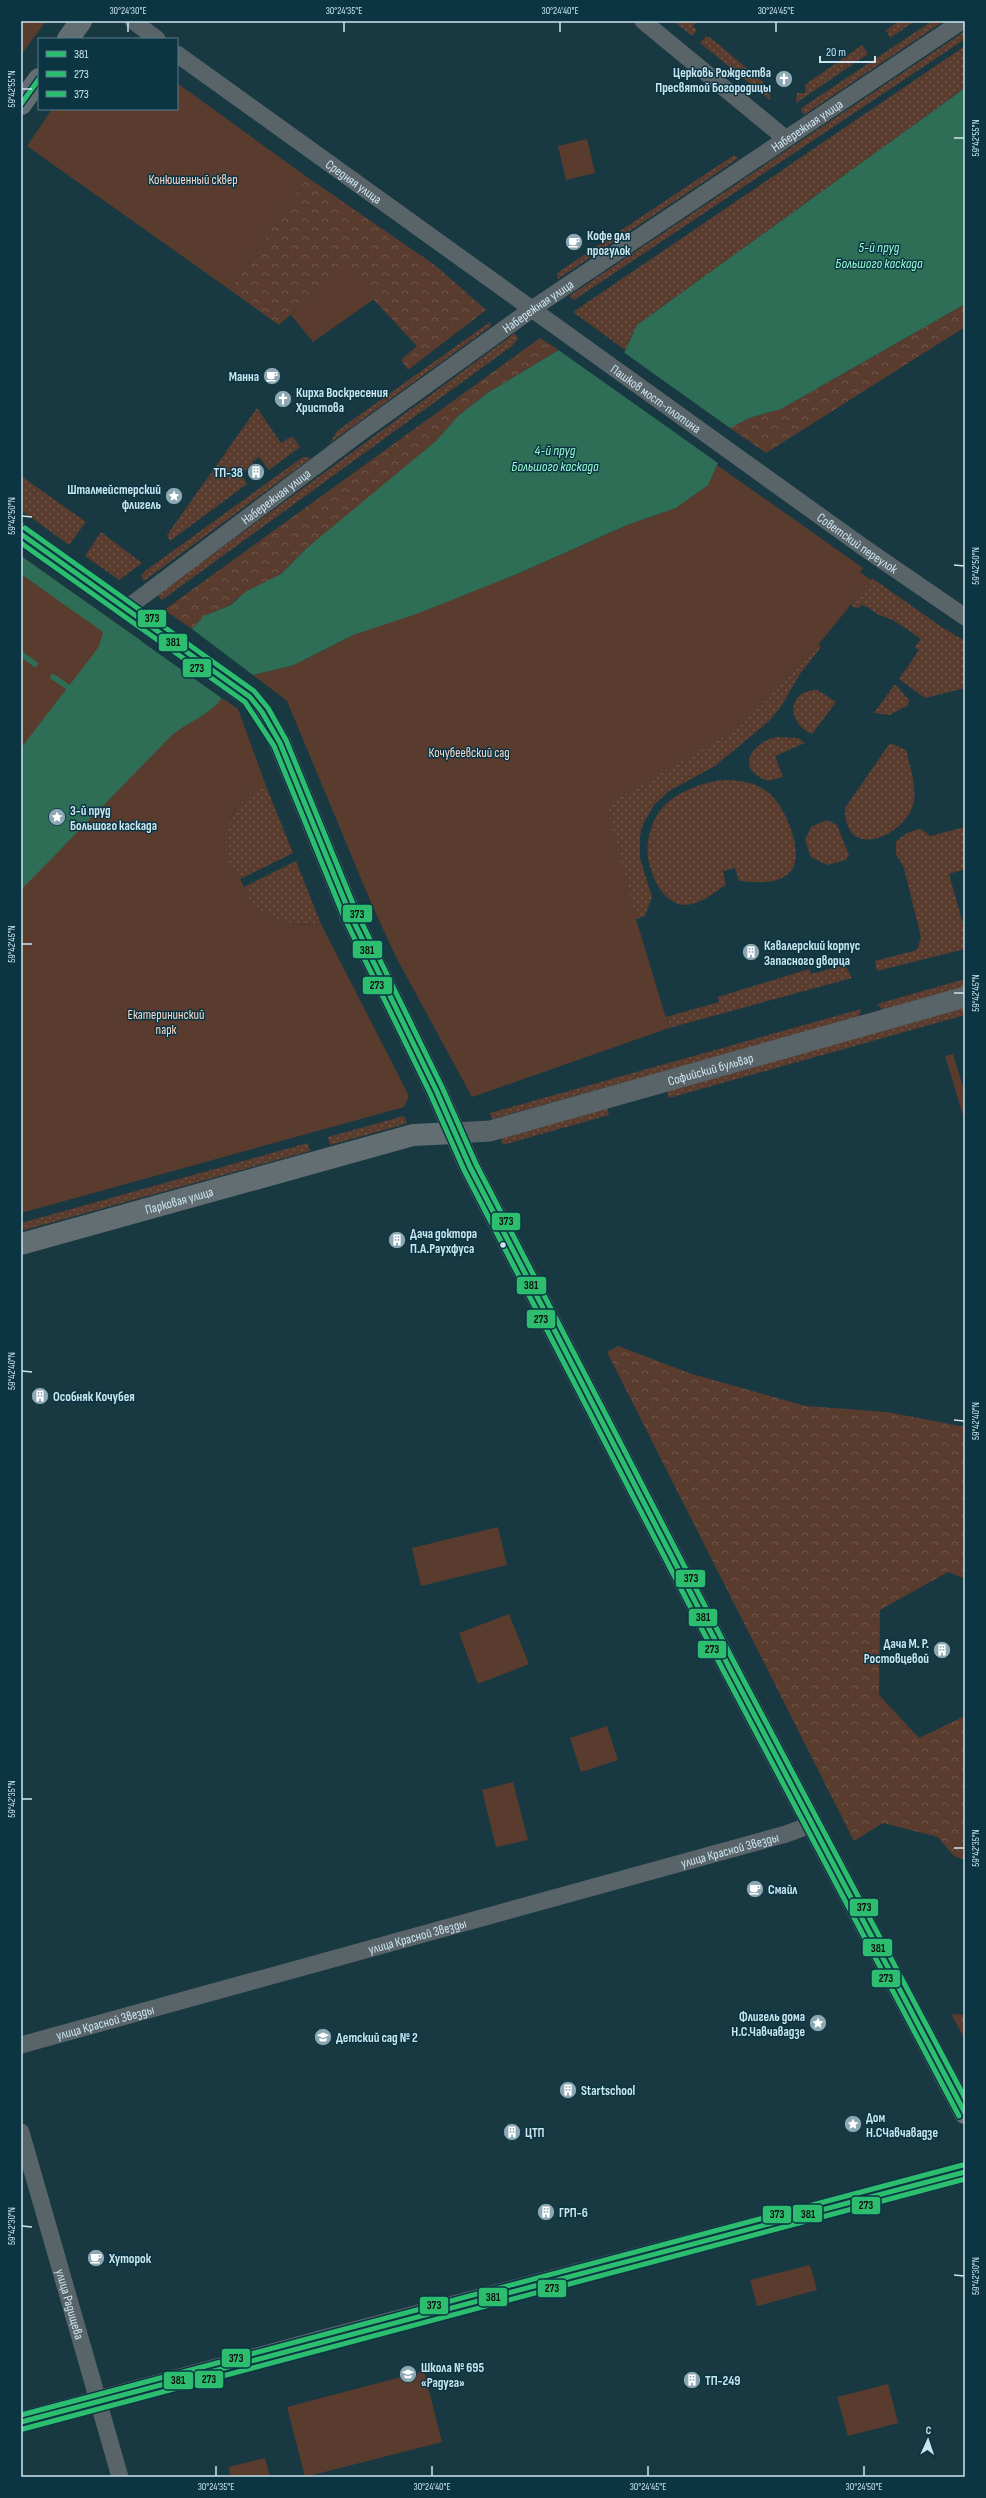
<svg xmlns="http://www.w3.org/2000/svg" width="986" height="2498" viewBox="0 0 986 2498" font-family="'Sofia Sans Condensed',sans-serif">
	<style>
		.grass { fill: url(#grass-dots) }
		.forest { fill: url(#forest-crowns) }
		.green { fill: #5a3c2f }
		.water { fill: #2e6e57 }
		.pier { fill: #183842 }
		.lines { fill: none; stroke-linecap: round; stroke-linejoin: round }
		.stream { stroke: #2e6e57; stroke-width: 5.5 }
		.minor { stroke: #596469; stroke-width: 17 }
		.tertiary { stroke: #596469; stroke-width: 21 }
		.secondary { stroke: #626e72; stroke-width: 22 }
		.bus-1-casing { stroke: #0c3543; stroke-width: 8 }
		.bus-2-casing { stroke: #0c3543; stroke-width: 8 }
		.bus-3-casing { stroke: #0c3543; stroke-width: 8 }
		.bus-1 { stroke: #2cbe6e; stroke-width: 5 }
		.bus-2 { stroke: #2cbe6e; stroke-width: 5 }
		.bus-3 { stroke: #2cbe6e; stroke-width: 5 }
		.ticks { fill: none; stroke: #cbe5f0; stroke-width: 1.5 }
		.bus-dot { fill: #cbe5f0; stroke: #0c3543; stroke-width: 1.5 }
		.labels { text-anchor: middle; stroke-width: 3; stroke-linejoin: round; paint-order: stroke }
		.poi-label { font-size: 13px; font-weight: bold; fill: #cbe5f0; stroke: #0c3543; text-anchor: start }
		.street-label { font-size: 13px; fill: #cbe5f0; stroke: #0c3543 }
		.park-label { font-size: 13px; fill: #f8d5c6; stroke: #0c3543 }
		.water-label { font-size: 14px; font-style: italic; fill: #95f8ce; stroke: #0c3543 }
		.line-badge { stroke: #0c3543; stroke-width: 1.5 }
		.pale-badge-label { font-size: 11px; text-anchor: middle; font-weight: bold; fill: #111 }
		.neatline { fill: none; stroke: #cbe5f0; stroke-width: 1.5 }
		.ticks-label { font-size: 10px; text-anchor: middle; fill: #cbe5f0 }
	</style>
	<defs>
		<pattern id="grass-dots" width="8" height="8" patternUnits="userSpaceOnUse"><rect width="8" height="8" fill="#5a3c2f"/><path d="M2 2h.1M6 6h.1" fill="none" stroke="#70584d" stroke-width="1.8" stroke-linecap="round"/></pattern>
		<pattern id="forest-crowns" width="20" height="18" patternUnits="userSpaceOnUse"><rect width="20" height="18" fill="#5a3c2f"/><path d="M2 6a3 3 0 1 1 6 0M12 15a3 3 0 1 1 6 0" fill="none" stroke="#70584d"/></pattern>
	</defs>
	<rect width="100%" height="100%" fill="#183842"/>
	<path class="grass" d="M674,21h23l-4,5 4,4 -5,6z
		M899,21h16l-25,17 -4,-8z
		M932,21h12l-140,94 -3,-5 2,-3z
		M965,31v8l-391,261 -5,-4z
		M706,36l5,2 52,44 -1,9 8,1v8l-70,-57z
		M862,45l6,9 -72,49 1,-10h8l1,-9z
		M965,46v42l-328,237 -12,25 -52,-38z
		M734,155l4,3 -21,15 -159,106 -1,-5 3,-3z
		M490,322l1,4 -161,117 7,-12z
		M515,333l3,6 -6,7 -350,254 -5,-5z
		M257,408l24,35 11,-7 8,11 -31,23 -10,-13 -7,5 2,2 -13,9 6,11 -77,57 -3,-6z
		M303,457l8,1 -167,123 -3,-5 4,-5z
		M21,476l65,46 -17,23 -48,-35z
		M101,532l41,31 -23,17 -34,-24z
		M872,578l71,50 22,13v47l-40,10 -26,-19 20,-29 -4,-3 6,-8c-13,-9 -27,-20 -39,-23 -7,-2 -12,-9 -20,-11l-5,4 -6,-4z
		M818,645l3,2 -21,27 -20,34 -11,13 -54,45 -46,25 -15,14 -11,19 -3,12v22l12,39 -7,19 -9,3 -30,-114 127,-74 28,-25z
		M895,684l14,16 -1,5 -18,10 -16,-2z
		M817,690l19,12 -24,32c-26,-11 -25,-44 5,-44z
		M776,737l22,1 7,5 -30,13 8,21 -15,4c-33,-12 -18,-37 8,-44z
		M890,743l16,7c4,16 10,34 8,51 -6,34 -70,63 -69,7z
		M722,780c16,0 34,2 47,13 16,13 40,66 18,82 -14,10 -33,7 -48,6l-4,-13 -12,3 3,14c-12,7 -26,20 -41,20 -25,0 -41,-42 -37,-63 2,-13 7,-27 16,-36 14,-15 38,-23 58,-26z
		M266,786l27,67 -53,26 -6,-12 -13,6 -1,-46 7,1c8,-20 18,-34 39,-42z
		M827,820l10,5 12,30 -3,5 -19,5 -16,-8 -6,-17 6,-13z
		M965,827v42l-16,5 16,57v18l-88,22 -2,-10 42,-11 4,-13 -17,-69 -8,-14v-12c7,-8 14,-11 25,-13l9,7z
		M296,861l25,63c-28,3 -53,-4 -74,-24l2,-1 -5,-12z
		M845,965l7,13 -183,50 -3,-11 53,-15 -1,-5 91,-28 2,5z
		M965,979v8l-82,23 -6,-6z
		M965,1007v8l-296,83 -2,-7z
		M861,1009l-2,8 -367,102 -2,-6z
		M607,1107l2,8 -106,30 -2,-8z
		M404,1116l3,7 -5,2 -72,20 -2,-8z
		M308,1143l2,8 -289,80v-8z"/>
	<path class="forest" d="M307,177l129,89 50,44 -78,60 -7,-10 16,-14 -73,-78 -65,57 -49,-35z
		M965,304v23l-199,126 -36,-25 19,-10 32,-9z
		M540,338l19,12 -70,42 -30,23 -23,26 -50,43 -78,63 -27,27 -45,25 -5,6 -27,11 -12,13 -28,-19z
		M618,1346l74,28 114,32 81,6 78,15v152l-17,-7 -68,38 -1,85 40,43 46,-22v144l-11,-4 -16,-19 -55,-14 -29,18 -247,-489z
		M951,2014l14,1v24z"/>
	<path class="green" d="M21,21h25l-25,34z
		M177,83l130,94 -77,113 -203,-144 25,-37h125z
		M587,139l8,34 -29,7 -8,-34z
		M344,267l30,32 -61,43 -22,-27z
		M717,465l146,103 -3,4 11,8 -53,65 -57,61 -28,25 -126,74 29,114 33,109 -197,69 -76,-140 -24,-52 -85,-204 -34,-26 41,-10 59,-30 164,-61 110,-49 49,-17 32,-23z
		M21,556l217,153 28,77c-34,13 -48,48 -35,82l3,-1 16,32 -2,1c20,20 45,27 73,24l88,172 -5,11 -383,106z
		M953,1054l12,39v29l-20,-66z
		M498,1527l9,38 -86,21 -9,-38z
		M509,1614l20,50 -51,20 -19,-51z
		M607,1726l11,34 -37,12 -11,-34z
		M513,1782l15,58 -32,7 -14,-57z
		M810,2265l7,25 -60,16 -7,-26z
		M424,2371l18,71 -137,35 -18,-70z
		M888,2384l10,39 -50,13 -11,-39z
		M265,2458l5,19h-39l-3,-10z"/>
	<path class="water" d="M965,88v216l-184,105 -32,9 -19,10 -106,-75 13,-28z
		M559,350l159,113 -10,22 -32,23 -49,17 -110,49 -98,39 -66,22 -59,30 -41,10 -61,-46 12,-13 27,-11 14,-13 36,-18 27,-27 128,-106 23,-26 30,-23z
		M21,556l201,142c-12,17 -35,24 -51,38l-150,154v-142l71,-92 7,-10 4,-14 -82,-58z"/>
	<path class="pier" d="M560,348l159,113 1,3 -163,-115z
		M622,351l50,36 60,43h-3l-58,-41 -49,-35z
		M142,639l81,57v3l-82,-58z"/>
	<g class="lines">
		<path class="stream" d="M21,654l14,10
			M53,677l15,10"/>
		<g class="minor">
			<path d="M133,21l24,18"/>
			<path d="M643,21l142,117"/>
			<path id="s1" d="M177,54l686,493 102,70"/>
			<path id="s2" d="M127,608l230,-173 175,-126 430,-288"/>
			<path id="s3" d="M21,2045l765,-211 27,-10"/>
			<path id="s4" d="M21,2132l99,345"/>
		</g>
		<g class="tertiary">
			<path id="s5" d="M455,1133l35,-2 475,-134"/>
			<path d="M21,2422l303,-82 641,-168"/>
		</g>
		<g class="secondary">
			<path d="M68,39l13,-18"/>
			<path d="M21,104l18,-25"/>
			<path d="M21,534l229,163 12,15 18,31 70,171 86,176 34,77 259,500 236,446"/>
			<path id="s6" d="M21,1244l392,-109 42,-2"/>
		</g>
		<defs>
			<path id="bus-1" d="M21,104l18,-25
				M21,534l229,163 12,15 18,31 70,171 86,176 34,77 259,500 236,446
				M21,2422l944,-250"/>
			<path id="bus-2" d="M21,543l224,159 29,44 70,171 86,176 34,77 259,500 236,446
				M23,2429l942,-250"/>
			<path id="bus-3" d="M25,528l229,163 14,17 18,32 70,171 86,176 34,77 259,500 230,434
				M21,2415l942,-250"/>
		</defs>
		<use href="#bus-1" class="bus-1-casing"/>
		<use href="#bus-2" class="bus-2-casing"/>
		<use href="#bus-3" class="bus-3-casing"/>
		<use href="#bus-1" class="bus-1"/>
		<use href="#bus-2" class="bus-2"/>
		<use href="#bus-3" class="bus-3"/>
	</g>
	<path class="ticks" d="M128,32v-10M344,32v-10M560,32v-10M776,32v-10M22,89h10M954,138h10M22,516l10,1M954,565l10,1M22,944h10M954,993h10M22,1371l10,1M954,1420l10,1M22,1799h10M954,1848h10M22,2226l10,1M954,2275l10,1M216,2476v-10M432,2476v-10M648,2476v-10M864,2476v-10"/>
	<defs>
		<symbol id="church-disc" viewBox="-11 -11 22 22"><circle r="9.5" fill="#8ca8b3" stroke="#0c3543"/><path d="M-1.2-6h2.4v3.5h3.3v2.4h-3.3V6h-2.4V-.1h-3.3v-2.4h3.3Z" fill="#fff"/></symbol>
		<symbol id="cafe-disc" viewBox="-11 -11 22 22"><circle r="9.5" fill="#8ca8b3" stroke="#0c3543"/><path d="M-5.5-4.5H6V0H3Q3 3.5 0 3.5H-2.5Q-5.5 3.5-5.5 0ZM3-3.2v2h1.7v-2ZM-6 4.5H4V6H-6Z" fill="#fff"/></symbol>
		<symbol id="building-disc" viewBox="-11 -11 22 22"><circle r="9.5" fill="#8ca8b3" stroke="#0c3543"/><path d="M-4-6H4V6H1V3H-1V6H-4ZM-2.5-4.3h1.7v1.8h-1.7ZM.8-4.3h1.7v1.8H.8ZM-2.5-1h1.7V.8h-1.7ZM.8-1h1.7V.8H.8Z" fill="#fff"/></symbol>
		<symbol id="sight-disc" viewBox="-11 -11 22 22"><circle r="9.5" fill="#8ca8b3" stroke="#0c3543"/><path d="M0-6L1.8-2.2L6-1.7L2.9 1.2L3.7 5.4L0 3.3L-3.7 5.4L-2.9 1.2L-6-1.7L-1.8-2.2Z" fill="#fff"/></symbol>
		<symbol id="school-disc" viewBox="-11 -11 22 22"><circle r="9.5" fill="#8ca8b3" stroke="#0c3543"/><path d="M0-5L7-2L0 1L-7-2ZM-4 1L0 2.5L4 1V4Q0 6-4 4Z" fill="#fff"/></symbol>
	</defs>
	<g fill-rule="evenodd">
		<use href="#church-disc" x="774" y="69" width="20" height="20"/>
		<use href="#cafe-disc" x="564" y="232" width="20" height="20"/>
		<use href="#cafe-disc" x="262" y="366" width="20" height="20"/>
		<use href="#church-disc" x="273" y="389" width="20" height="20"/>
		<use href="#building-disc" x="246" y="462" width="20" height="20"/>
		<use href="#sight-disc" x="164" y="486" width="20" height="20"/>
		<use href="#sight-disc" x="47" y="807" width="20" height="20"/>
		<use href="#building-disc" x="741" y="942" width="20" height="20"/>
		<use href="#building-disc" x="387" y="1230" width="20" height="20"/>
		<use href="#building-disc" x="30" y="1386" width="20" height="20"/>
		<use href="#building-disc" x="932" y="1640" width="20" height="20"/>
		<use href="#cafe-disc" x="745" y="1879" width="20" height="20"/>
		<use href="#sight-disc" x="808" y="2013" width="20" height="20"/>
		<use href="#school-disc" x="313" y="2027" width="20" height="20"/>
		<use href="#building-disc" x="558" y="2080" width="20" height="20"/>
		<use href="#sight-disc" x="843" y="2114" width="20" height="20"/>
		<use href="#building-disc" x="502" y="2122" width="20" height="20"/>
		<use href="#building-disc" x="536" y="2202" width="20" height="20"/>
		<use href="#cafe-disc" x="86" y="2248" width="20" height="20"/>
		<use href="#school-disc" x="398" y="2364" width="20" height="20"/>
		<use href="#building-disc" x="682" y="2370" width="20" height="20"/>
	</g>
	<circle class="bus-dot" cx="503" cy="1245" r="3.5"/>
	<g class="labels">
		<g class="poi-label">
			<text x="771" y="77" text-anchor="end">Церковь Рождества<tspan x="771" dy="15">Пресвятой Богородицы</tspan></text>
			<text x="587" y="240">Кофе для<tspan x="587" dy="15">прогулок</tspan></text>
			<text x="259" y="381" text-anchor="end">Манна</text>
			<text x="296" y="397">Кирха Воскресения<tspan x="296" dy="15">Христова</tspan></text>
			<text x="243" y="477" text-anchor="end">ТП-38</text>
			<text x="161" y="494" text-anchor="end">Шталмейстерский<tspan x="161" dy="15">флигель</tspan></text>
			<text x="70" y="815">3-й пруд<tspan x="70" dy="15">Большого каскада</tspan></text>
			<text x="764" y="950">Кавалерский корпус<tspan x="764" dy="15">Запасного дворца</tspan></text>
			<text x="410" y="1238">Дача доктора<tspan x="410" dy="15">П.А.Раухфуса</tspan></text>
			<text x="53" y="1401">Особняк Кочубея</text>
			<text x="929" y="1648" text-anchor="end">Дача М. Р.<tspan x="929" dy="15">Ростовцевой</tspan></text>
			<text x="768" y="1894">Смайл</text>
			<text x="805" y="2021" text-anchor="end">Флигель дома<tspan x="805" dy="15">Н.С.Чавчавадзе</tspan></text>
			<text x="336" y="2042">Детский сад № 2</text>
			<text x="581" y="2095">Startschool</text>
			<text x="866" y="2122">Дом<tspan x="866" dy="15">Н.СЧавчавадзе</tspan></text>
			<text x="525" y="2137">ЦТП</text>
			<text x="559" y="2217">ГРП-6</text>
			<text x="109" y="2263">Хуторок</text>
			<text x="421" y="2372">Школа № 695<tspan x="421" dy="15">«Радуга»</tspan></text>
			<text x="705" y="2385">ТП-249</text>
		</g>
		<g class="street-label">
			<text dy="5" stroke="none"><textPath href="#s2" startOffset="834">Набережная улица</textPath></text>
			<text dy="5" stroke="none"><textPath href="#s1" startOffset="218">Средняя улица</textPath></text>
			<text dy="5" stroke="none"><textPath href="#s2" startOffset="510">Набережная улица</textPath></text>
			<text dy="5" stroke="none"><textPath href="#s1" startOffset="590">Пашков мост-плотина</textPath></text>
			<text dy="5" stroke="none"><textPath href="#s2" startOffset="186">Набережная улица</textPath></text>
			<text dy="5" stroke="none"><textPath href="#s1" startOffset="838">Советский переулок</textPath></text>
			<text dy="5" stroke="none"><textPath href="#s5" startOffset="264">Софийский бульвар</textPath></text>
			<text dy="5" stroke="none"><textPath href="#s6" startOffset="164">Парковая улица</textPath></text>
			<text dy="5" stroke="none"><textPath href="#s3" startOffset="735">улица Красной Звезды</textPath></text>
			<text dy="5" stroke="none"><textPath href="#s3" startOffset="411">улица Красной Звезды</textPath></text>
			<text dy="5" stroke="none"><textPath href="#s3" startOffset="87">улица Красной Звезды</textPath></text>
			<text dy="5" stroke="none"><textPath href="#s4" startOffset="179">улица Радищева</textPath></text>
		</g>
		<g class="park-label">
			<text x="193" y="184">Конюшенный сквер</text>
			<text x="469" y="757">Кочубеевский сад</text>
			<text x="166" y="1019">Екатерининский<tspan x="166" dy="15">парк</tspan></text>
		</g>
		<g class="water-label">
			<text x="879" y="252">5-й пруд<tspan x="879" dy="16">Большого каскада</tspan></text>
			<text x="555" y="455">4-й пруд<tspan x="555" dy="16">Большого каскада</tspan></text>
		</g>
	</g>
	<g class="line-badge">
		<rect x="137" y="609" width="30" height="19" rx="4" fill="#2cbe6e"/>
		<rect x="158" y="633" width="30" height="19" rx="4" fill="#2cbe6e"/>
		<rect x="182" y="658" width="30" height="20" rx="4" fill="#2cbe6e"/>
		<rect x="342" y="904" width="31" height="19" rx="4" fill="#2cbe6e"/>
		<rect x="352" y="940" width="31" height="19" rx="4" fill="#2cbe6e"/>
		<rect x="362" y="976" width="31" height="19" rx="4" fill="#2cbe6e"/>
		<rect x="491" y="1212" width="30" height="19" rx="4" fill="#2cbe6e"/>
		<rect x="516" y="1276" width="31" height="19" rx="4" fill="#2cbe6e"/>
		<rect x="526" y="1309" width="30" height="20" rx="4" fill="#2cbe6e"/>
		<rect x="675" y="1569" width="31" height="19" rx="4" fill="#2cbe6e"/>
		<rect x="688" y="1608" width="30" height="19" rx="4" fill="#2cbe6e"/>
		<rect x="697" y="1640" width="30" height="19" rx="4" fill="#2cbe6e"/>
		<rect x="849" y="1898" width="30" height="19" rx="4" fill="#2cbe6e"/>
		<rect x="862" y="1938" width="31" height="19" rx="4" fill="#2cbe6e"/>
		<rect x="871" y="1969" width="30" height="19" rx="4" fill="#2cbe6e"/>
		<rect x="851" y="2196" width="30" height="19" rx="4" fill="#2cbe6e"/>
		<rect x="792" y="2204" width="31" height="19" rx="4" fill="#2cbe6e"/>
		<rect x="762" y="2205" width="30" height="19" rx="4" fill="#2cbe6e"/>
		<rect x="537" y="2279" width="30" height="19" rx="4" fill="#2cbe6e"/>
		<rect x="478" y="2287" width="30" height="20" rx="4" fill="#2cbe6e"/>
		<rect x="419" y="2296" width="30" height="19" rx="4" fill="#2cbe6e"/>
		<rect x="221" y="2348" width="30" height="20" rx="4" fill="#2cbe6e"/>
		<rect x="194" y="2370" width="30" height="19" rx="4" fill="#2cbe6e"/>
		<rect x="163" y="2371" width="31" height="19" rx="4" fill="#2cbe6e"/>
	</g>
	<g class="pale-badge-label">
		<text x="152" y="622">373</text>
		<text x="173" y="646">381</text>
		<text x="197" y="672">273</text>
		<text x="357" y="918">373</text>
		<text x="367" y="954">381</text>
		<text x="377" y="989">273</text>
		<text x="506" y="1225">373</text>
		<text x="531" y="1289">381</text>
		<text x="541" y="1323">273</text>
		<text x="691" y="1582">373</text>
		<text x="703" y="1621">381</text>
		<text x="712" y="1653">273</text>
		<text x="864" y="1911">373</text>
		<text x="878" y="1952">381</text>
		<text x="886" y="1982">273</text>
		<text x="866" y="2209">273</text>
		<text x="808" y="2218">381</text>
		<text x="777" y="2218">373</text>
		<text x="552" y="2292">273</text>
		<text x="493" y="2301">381</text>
		<text x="434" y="2309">373</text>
		<text x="236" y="2362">373</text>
		<text x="209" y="2383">273</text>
		<text x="178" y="2384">381</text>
	</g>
	<rect width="986" height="2498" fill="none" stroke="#0c3543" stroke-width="44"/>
	<rect x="38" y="38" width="140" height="72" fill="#0c3543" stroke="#587b88"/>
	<rect x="46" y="51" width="20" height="6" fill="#2cbe6e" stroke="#587b88"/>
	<text x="74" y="58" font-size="12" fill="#cbe5f0">381</text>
	<rect x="46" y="71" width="20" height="6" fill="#2cbe6e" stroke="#587b88"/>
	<text x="74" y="78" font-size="12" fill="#cbe5f0">273</text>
	<rect x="46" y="91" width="20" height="6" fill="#2cbe6e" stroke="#587b88"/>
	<text x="74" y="98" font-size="12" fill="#cbe5f0">373</text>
	<g transform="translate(928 2440) rotate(3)" stroke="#0c3543" stroke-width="3" paint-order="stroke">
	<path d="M0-3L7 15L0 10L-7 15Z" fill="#cbe5f0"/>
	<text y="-6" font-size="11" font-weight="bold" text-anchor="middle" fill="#cbe5f0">С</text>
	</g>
	<path d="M820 56v6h55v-6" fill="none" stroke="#cbe5f0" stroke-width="2"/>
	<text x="826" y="56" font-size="12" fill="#cbe5f0" stroke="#0c3543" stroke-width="3" paint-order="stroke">20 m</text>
	<rect x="22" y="22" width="942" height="2454" class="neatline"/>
	<g class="ticks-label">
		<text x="128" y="14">30°24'30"E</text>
		<text x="344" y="14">30°24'35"E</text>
		<text x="560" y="14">30°24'40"E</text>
		<text x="776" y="14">30°24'45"E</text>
		<text transform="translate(11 89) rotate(-90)" y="4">59°42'55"N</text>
		<text transform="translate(975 138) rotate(-90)" y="4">59°42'55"N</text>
		<text transform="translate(11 516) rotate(-90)" y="4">59°42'50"N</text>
		<text transform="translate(975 566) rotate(-90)" y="4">59°42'50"N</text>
		<text transform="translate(11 944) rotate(-90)" y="4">59°42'45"N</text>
		<text transform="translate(975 993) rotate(-90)" y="4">59°42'45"N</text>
		<text transform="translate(11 1371) rotate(-90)" y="4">59°42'40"N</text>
		<text transform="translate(975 1421) rotate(-90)" y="4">59°42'40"N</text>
		<text transform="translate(11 1799) rotate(-90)" y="4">59°42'35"N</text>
		<text transform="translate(975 1848) rotate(-90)" y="4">59°42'35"N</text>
		<text transform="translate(11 2226) rotate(-90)" y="4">59°42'30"N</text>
		<text transform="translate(975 2276) rotate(-90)" y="4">59°42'30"N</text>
		<text x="216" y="2490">30°24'35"E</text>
		<text x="432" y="2490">30°24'40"E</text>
		<text x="648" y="2490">30°24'45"E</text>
		<text x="864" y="2490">30°24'50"E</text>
	</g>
</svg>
